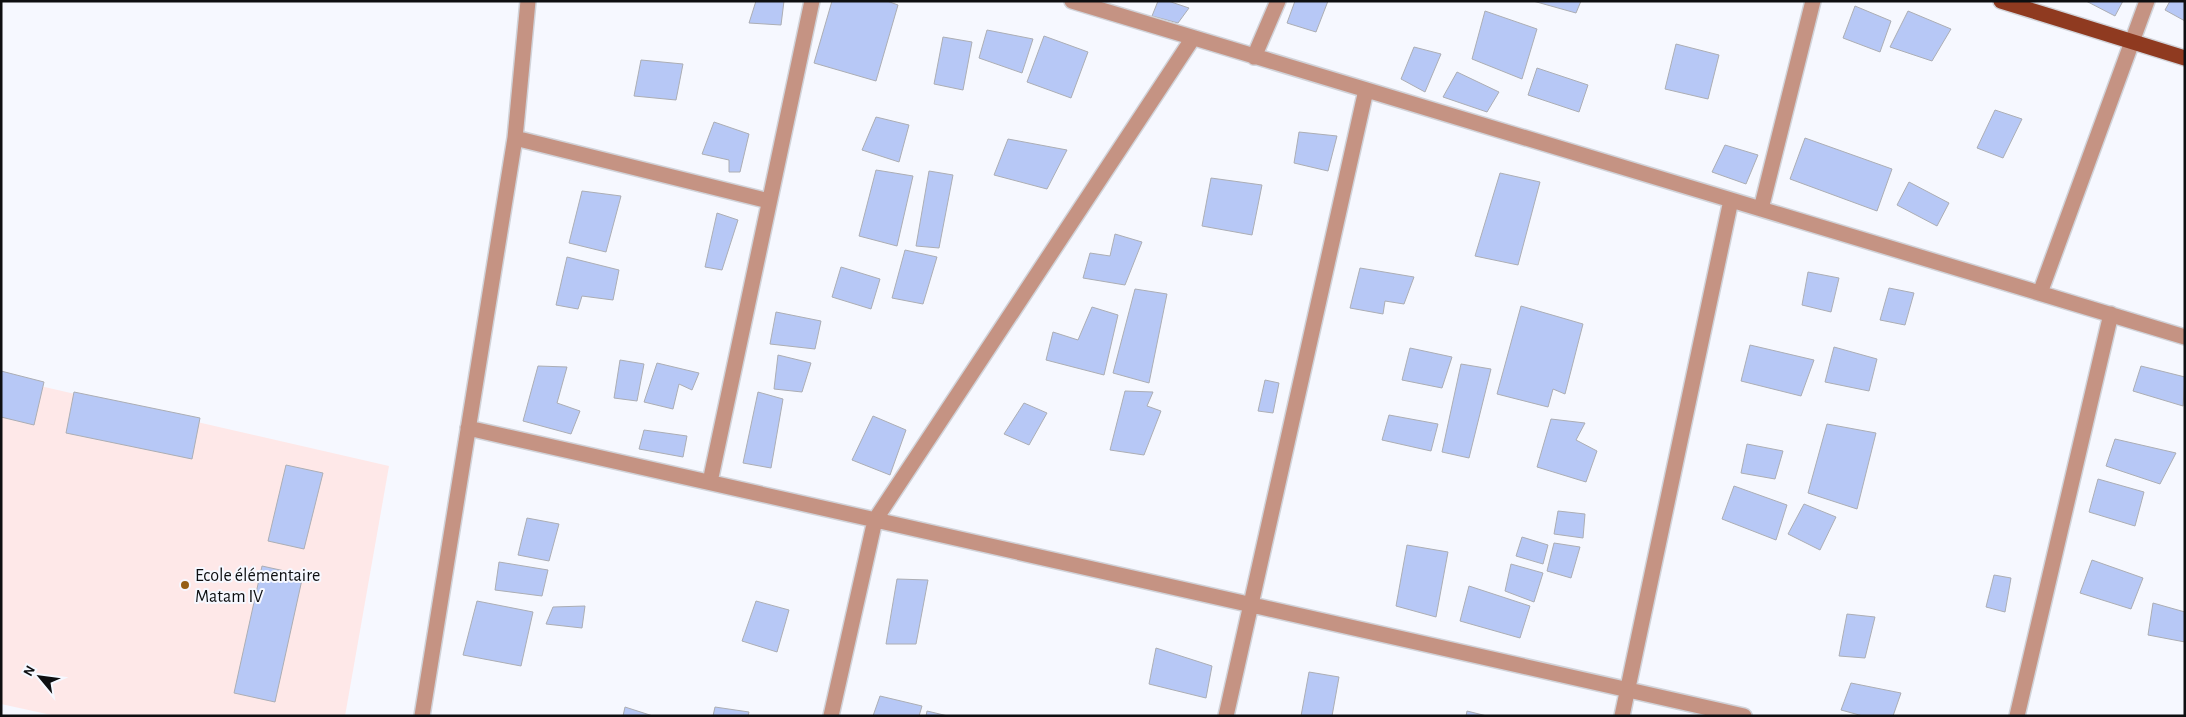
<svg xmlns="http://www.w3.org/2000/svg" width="2186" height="717" viewBox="0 0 2186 717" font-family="'Alegreya Sans',sans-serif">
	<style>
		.education { fill: #fee8e8 }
		.building { fill: #b7c8f6; stroke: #acaeb4 }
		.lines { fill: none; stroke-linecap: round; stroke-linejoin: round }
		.minor-casing { stroke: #d1d3d9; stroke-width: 18 }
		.major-casing { stroke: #d1d3d9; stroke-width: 18 }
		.minor { stroke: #c59383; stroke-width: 15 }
		.major { stroke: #8f3a20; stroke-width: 15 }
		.poi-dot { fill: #955f16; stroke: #f6f8ff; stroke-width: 2 }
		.labels { text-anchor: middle; stroke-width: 4; stroke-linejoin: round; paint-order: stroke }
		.poi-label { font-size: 18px; fill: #0e0f11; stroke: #f6f8ff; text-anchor: start }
	</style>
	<rect width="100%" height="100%" fill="#f6f8ff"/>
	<path class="education" d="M1,377l388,89 -44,250h-289l-55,-12z"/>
	<path class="building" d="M756,1h28l-3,24 -32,-2z
		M832,1h55l11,4 -22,76 -62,-18z
		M1158,1h10l21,7 -11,15 -26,-7z
		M1295,1h33l-12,31 -29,-9z
		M1533,1h48l-5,12z
		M2086,1h37l-8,15z
		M2170,1h15v20l-20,-11z
		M1855,6l36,15 -11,31 -37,-14z
		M1485,11l52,18 -15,50 -50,-20z
		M1908,11l43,18 -19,32 -42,-14z
		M987,30l46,9 -11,34 -43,-15z
		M1044,36l44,16 -17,46 -44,-16z
		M943,37l29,5 -9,48 -29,-6z
		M1676,44l43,11 -11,44 -43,-10z
		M1414,47l27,7 -16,38 -24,-13z
		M641,60l42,4 -7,36 -42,-4z
		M1537,68l51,17 -9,27 -51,-17z
		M1457,72l42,20 -12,20 -44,-15z
		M1995,110l27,9 -19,39 -26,-10z
		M876,117l33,8 -10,37 -37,-12z
		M714,122l35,12 -9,38h-11v-12l-27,-6z
		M1299,132l38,4 -9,35 -34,-8z
		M1805,138l87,31 -15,42 -87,-32z
		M1008,139l59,11 -20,39 -53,-14z
		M1725,145l33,10 -12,29 -34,-12z
		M876,170l37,6 -16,70 -38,-10z
		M929,171l24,4 -14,73 -23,-2z
		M1500,173l40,9 -22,83 -43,-9z
		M1211,178l51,7 -10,50 -50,-9z
		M1909,182l40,21 -12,23 -40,-21z
		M582,191l39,5 -15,56 -37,-9z
		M717,213l21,7 -16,50 -17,-3z
		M1115,234l27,8 -17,43 -42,-7 7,-25 20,3z
		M905,250l32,7 -14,47 -31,-6z
		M567,257l52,13 -6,30 -31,-4 -4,13 -22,-4z
		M841,267l39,12 -9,30 -39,-12z
		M1360,268l54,9 -10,27 -19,-3 -2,13 -33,-6z
		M1808,272l31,6 -8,34 -29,-7z
		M1889,288l25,5 -9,32 -25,-5z
		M1135,289l32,5 -18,89 -36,-10z
		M1521,306l62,18 -18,70 -12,-5 -5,18 -51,-13z
		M1092,307l26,8 -14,60 -58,-15 7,-28 25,8z
		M776,312l45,9 -6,28 -45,-5z
		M1750,345l64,15 -13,36 -60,-15z
		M1834,347l43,12 -8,32 -44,-9z
		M1410,348l42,9 -10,31 -40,-8z
		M778,355l33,8 -9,29 -28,-3z
		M620,360l24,4 -7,37 -23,-3z
		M657,363l42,10 -7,17 -13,-6 -6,25 -29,-7z
		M1461,364l30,5 -22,89 -27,-6z
		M538,366l29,1 -10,36 23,8 -9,23 -48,-13z
		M2141,366l44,11 -2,29 -50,-15z
		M1,371l43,11 -10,43 -33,-8z
		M1265,380l14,3 -6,30 -15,-2z
		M1125,391l28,1 -6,14 14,5 -17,44 -34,-5z
		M74,392l126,26 -8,41 -126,-26z
		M758,392l25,7 -12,69 -28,-5z
		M1024,403l23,10 -18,32 -25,-11z
		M1389,415l49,9 -7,27 -49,-11z
		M873,416l33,14 -16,45 -38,-15z
		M1551,419l34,4 -9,17 21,11 -11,31 -49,-15z
		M1827,424l49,9 -19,76 -49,-16z
		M644,430l43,6 -4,21 -44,-8z
		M2115,439l61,14 -16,31 -54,-18z
		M1747,444l36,7 -8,28 -34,-6z
		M286,465l37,8 -19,76 -36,-8z
		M2098,479l46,13 -9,34 -46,-14z
		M1734,486l53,19 -11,35 -54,-21z
		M1804,504l32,13 -16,33 -32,-16z
		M1558,511l27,3 -2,24 -29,-4z
		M527,518l32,6 -10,37 -31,-6z
		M1522,537l26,8 -5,19 -27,-8z
		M1554,543l26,4 -9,31 -24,-7z
		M1407,545l41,7 -12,65 -40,-11z
		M2092,560l51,18 -12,31 -51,-16z
		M499,562l49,8 -6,26 -47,-6z
		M1511,564l32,9 -9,29 -29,-11z
		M262,566l41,9 -28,127 -41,-9z
		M1994,575l17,3 -6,34 -19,-5z
		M897,579l31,1 -12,64h-30z
		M1469,586l61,20 -10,32 -60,-17z
		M477,601l56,11 -12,54 -58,-11z
		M756,601l33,9 -12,42 -35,-11z
		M2153,603l32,9v30l-37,-7z
		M585,606l-3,22 -36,-4 7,-17z
		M1847,614l28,3 -10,41 -26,-2z
		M1156,648l56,18 -6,32 -57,-14z
		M1309,672l30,5 -7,39h-31z
		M1851,683l50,10 -8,23h-30l-22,-6z
		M880,696l42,10 -3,10h-46z
		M625,707l28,9h-30z
		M715,707l34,5 -1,4h-35z
		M927,711l21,5h-22z
		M1467,711l20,5h-21z"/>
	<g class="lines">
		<defs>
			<path id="minor" d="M1072,1l1113,336
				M1254,57l24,-56
				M515,138l254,63
				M1761,209l52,-208
				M2040,293l107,-292
				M468,428l1276,288
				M710,482l102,-481
				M422,716l93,-578 13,-137
				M831,716l44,-196 318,-482
				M1226,716l140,-626
				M1622,716l109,-516
				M2017,716l94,-402"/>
			<path id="major" d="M2001,1l184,57"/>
		</defs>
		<use href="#minor" class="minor-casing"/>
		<use href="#major" class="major-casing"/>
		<use href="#minor" class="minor"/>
		<use href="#major" class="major"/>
	</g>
	<circle class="poi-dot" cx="185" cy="585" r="5"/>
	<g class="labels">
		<g class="poi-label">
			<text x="195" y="581">Ecole élémentaire<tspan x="195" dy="21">Matam IV</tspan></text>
		</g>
	</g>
	<rect width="2186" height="717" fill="none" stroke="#0e0f11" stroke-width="5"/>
	<g transform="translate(40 677) rotate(299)" stroke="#f6f8ff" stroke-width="4" paint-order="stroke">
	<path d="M0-4L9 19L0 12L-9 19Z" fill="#0e0f11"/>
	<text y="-8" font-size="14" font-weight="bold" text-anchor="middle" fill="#0e0f11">N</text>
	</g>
</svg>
